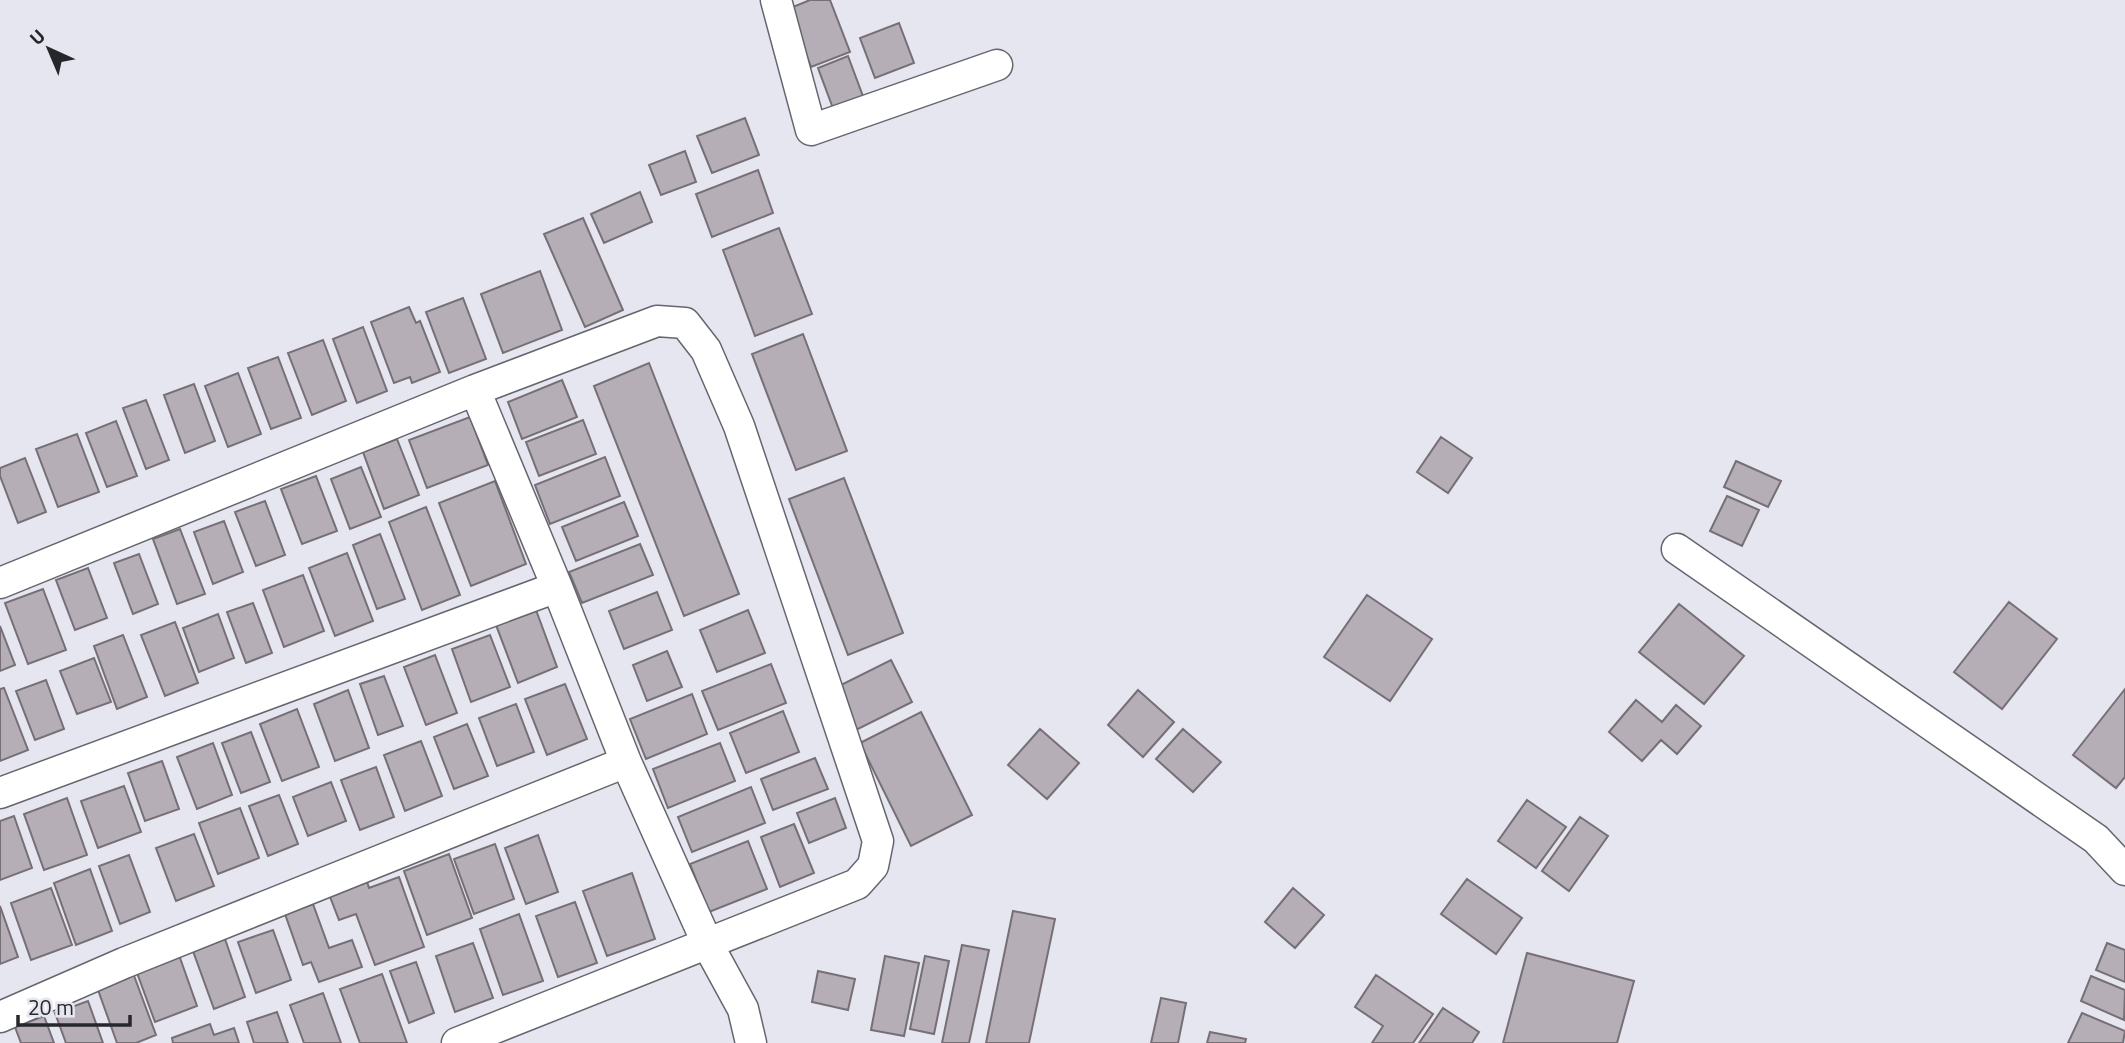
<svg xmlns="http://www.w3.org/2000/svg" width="2125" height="1043" viewBox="0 0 2125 1043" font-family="'Titillium Web',sans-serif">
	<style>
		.building { fill: #b6aeb6; stroke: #766f76; stroke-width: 2 }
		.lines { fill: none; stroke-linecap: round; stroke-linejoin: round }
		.minor-casing { stroke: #65656e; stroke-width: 33 }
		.minor { stroke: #fff; stroke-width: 30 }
	</style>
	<rect width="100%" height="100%" fill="#e5e6f0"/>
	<path class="building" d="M810,0h20l20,52 -39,15 -23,-58z
		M899,23l15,40 -39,15 -15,-40z
		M848,56l16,43 -30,12 -16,-43z
		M745,118l14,37 -47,18 -15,-37z
		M685,151l11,31 -35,13 -12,-30z
		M758,170l15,43 -61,24 -16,-43z
		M640,192l12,30 -48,21 -13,-29z
		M583,218l40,92 -38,17 -41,-93z
		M779,228l33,86 -57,22 -32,-86z
		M540,271l22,59 -59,23 -22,-59z
		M463,298l23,61 -37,14 -23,-61z
		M409,307l7,16 4,-2 20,51 -28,11 -2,-6 -16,6 -23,-61z
		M363,327l24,64 -30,12 -24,-64z
		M803,334l44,117 -51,19 -44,-116z
		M323,340l23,61 -34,14 -24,-62z
		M278,357l23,61 -30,11 -23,-61z
		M649,363l90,231 -55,22 -90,-230z
		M238,373l23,61 -33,13 -23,-61z
		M562,380l15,37 -55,22 -14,-37z
		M194,384l21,57 -30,12 -21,-58z
		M146,400l23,60 -23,9 -23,-61z
		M470,417l18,48 -61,23 -18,-48z
		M583,420l13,34 -57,22 -13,-34z
		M116,421l21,55 -30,11 -21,-54z
		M77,434l22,58 -41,15 -22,-58z
		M1441,437l31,21 -24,35 -31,-21z
		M397,439l22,56 -35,14 -21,-57z
		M605,457l15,39 -70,28 -15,-39z
		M25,458l21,54 -28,11 -18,-47v-8z
		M1736,461l45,20 -13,26 -44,-20z
		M361,467l20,50 -31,12 -19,-50z
		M316,476l21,55 -35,13 -21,-55z
		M844,478l59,155 -55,22 -59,-156z
		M495,481l31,83 -55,22 -32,-83z
		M1727,496l32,14 -17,36 -32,-15z
		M265,501l20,54 -29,11 -21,-54z
		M624,502l14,34 -62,25 -14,-34z
		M426,507l34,88 -38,15 -33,-88z
		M224,521l19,51 -30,12 -19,-52z
		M180,529l25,65 -28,10 -24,-65z
		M380,534l25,65 -28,10 -24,-64z
		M640,544l13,31 -71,28 -13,-31z
		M347,553l26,68 -38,15 -26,-68z
		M139,554l19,50 -25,10 -19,-51z
		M88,568l19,50 -32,12 -19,-50z
		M303,575l21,56 -40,16 -21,-57z
		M43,589l23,61 -38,14 -23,-61z
		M657,592l15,38 -48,19 -15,-38z
		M1367,595l65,44 -42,62 -66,-44z
		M2009,602l48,37 -55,70 -48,-37z
		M253,603l19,50 -26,10 -19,-51z
		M1679,604l65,52 -40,48 -65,-52z
		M536,610l21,57 -39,16 -22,-58z
		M748,610l17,43 -48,19 -17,-42z
		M218,614l16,44 -35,14 -16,-44z
		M175,622l23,61 -33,13 -24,-61z
		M0,626l15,39 -15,6z
		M123,635l24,62 -30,12 -23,-63z
		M490,635l20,52 -39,15 -19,-53z
		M667,651l15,36 -35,14 -14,-36z
		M435,655l22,58 -31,12 -22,-58z
		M94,658l17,44 -34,12 -17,-43z
		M891,660l21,42 -58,29 -21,-42z
		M771,664l15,39 -68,27 -16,-39z
		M384,676l19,50 -25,9 -18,-51z
		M46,680l18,49 -29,11 -19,-49z
		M565,684l22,55 -40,16 -22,-56z
		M4,688l24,62 -28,11v-72z
		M2125,689v88l-9,11 -43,-33z
		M348,690l21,58 -34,13 -21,-57z
		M1138,690l36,32 -31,35 -35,-32z
		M692,694l15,40 -61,25 -16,-40z
		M1636,700l26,22 14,-17 25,21 -24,28 -16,-14 -19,21 -33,-29z
		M516,704l18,48 -37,14 -18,-48z
		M297,709l22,58 -37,14 -22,-57z
		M783,711l16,41 -53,21 -16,-40z
		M921,712l51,103 -61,31 -51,-103z
		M467,724l21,52 -34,13 -20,-52z
		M1040,729l39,34 -32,36 -39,-34z
		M1183,729l38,33 -28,30 -37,-33z
		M251,732l19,50 -29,11 -19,-50z
		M421,741l21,55 -37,15 -21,-56z
		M213,743l19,52 -35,14 -20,-52z
		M720,743l15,38 -67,27 -15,-39z
		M815,758l13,31 -55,21 -12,-31z
		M162,761l17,48 -34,12 -17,-48z
		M376,767l18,50 -34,13 -19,-50z
		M331,782l15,39 -38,15 -15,-39z
		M124,786l17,46 -43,16 -17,-47z
		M751,787l14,36 -73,29 -14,-35z
		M279,795l19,49 -30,12 -19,-50z
		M67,798l20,57 -43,15 -20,-56z
		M835,798l11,30 -37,15 -12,-30z
		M1527,800l39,27 -30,41 -38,-27z
		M240,808l19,50 -41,16 -19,-51z
		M14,816l18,52 -32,12v-59z
		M1580,817l28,19 -39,55 -27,-20z
		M794,824l20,49 -34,14 -19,-50z
		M194,834l20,52 -38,15 -20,-53z
		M538,835l20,57 -32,12 -21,-56z
		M748,841l19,48 -58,23 -19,-48z
		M495,844l19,55 -40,15 -20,-55z
		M449,854l23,64 -45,17 -23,-64z
		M129,855l21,57 -30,12 -21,-58z
		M90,869l22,62 -36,14 -22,-62z
		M632,873l23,66 -48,17 -24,-65z
		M365,875l4,13 30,-11 25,70 -49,18 -19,-51 -17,6 -12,-31z
		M1467,879l55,39 -26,36 -55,-40z
		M51,888l21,57 -41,15 -20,-57z
		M1293,888l31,27 -29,33 -30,-26z
		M575,902l22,61 -39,14 -22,-61z
		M313,904l16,44 23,-8 10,27 -43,15 -8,-20 -8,3 -18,-51z
		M0,906l18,51 -18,7z
		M1013,911l42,8 -26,124h-43z
		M519,914l24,67 -40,14 -23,-66z
		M273,930l18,50 -35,13 -18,-51z
		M225,939l20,58 -31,12 -21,-58z
		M473,943l20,55 -38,14 -19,-56z
		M2107,943l18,7v32l-29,-12z
		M962,945l27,5 -20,93h-27z
		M1527,953l107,28 -17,62h-114z
		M179,955l18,51 -42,16 -19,-52z
		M885,956l34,7 -15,73 -33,-6z
		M925,956l24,5 -15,73 -24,-5z
		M416,962l18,51 -25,10 -19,-52z
		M818,971l37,8 -7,31 -36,-8z
		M133,973l23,62 -20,8h-19l-20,-56z
		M382,974l25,69h-47l-20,-54z
		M1376,975l57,39 -20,29h-41l11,-17 -28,-19z
		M2091,976l34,14 -1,30 -43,-19z
		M323,993l18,50h-37l-14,-38z
		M1161,998l25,5 -8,40h-27z
		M88,1001l15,42h-37l-11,-30z
		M1443,1008l36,24 -7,11h-53z
		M277,1012l11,31h-34l-7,-21z
		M2082,1013l43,18 -2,12h-55z
		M44,1016l10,27h-33l-6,-16z
		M210,1024l4,11 20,-7 5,15h-66l-1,-5z
		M1210,1032l36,7 -1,4h-38z"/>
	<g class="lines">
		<defs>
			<path id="minor" d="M776,0l35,130 186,-65
				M475,390l82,197 69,175 82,183 35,64 8,34
				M1677,549l419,290 29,31
				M0,583l475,-193 182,-69 28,2 21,27 33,76 139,415 -5,25 -16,18 -400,159
				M0,793l557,-206
				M0,1017l124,-54 502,-201"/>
		</defs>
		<use href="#minor" class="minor-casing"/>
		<use href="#minor" class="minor"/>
	</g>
	<g transform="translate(49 49) rotate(316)" stroke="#e5e6f0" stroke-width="5" paint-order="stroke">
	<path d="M0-5L12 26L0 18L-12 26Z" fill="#26272a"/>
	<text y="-10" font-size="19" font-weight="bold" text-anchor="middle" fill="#26272a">U</text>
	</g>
	<path d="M18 1015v10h112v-10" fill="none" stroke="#26272a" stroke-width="3.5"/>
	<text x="28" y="1015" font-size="21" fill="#26272a" stroke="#e5e6f0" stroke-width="5" paint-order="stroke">20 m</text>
</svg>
